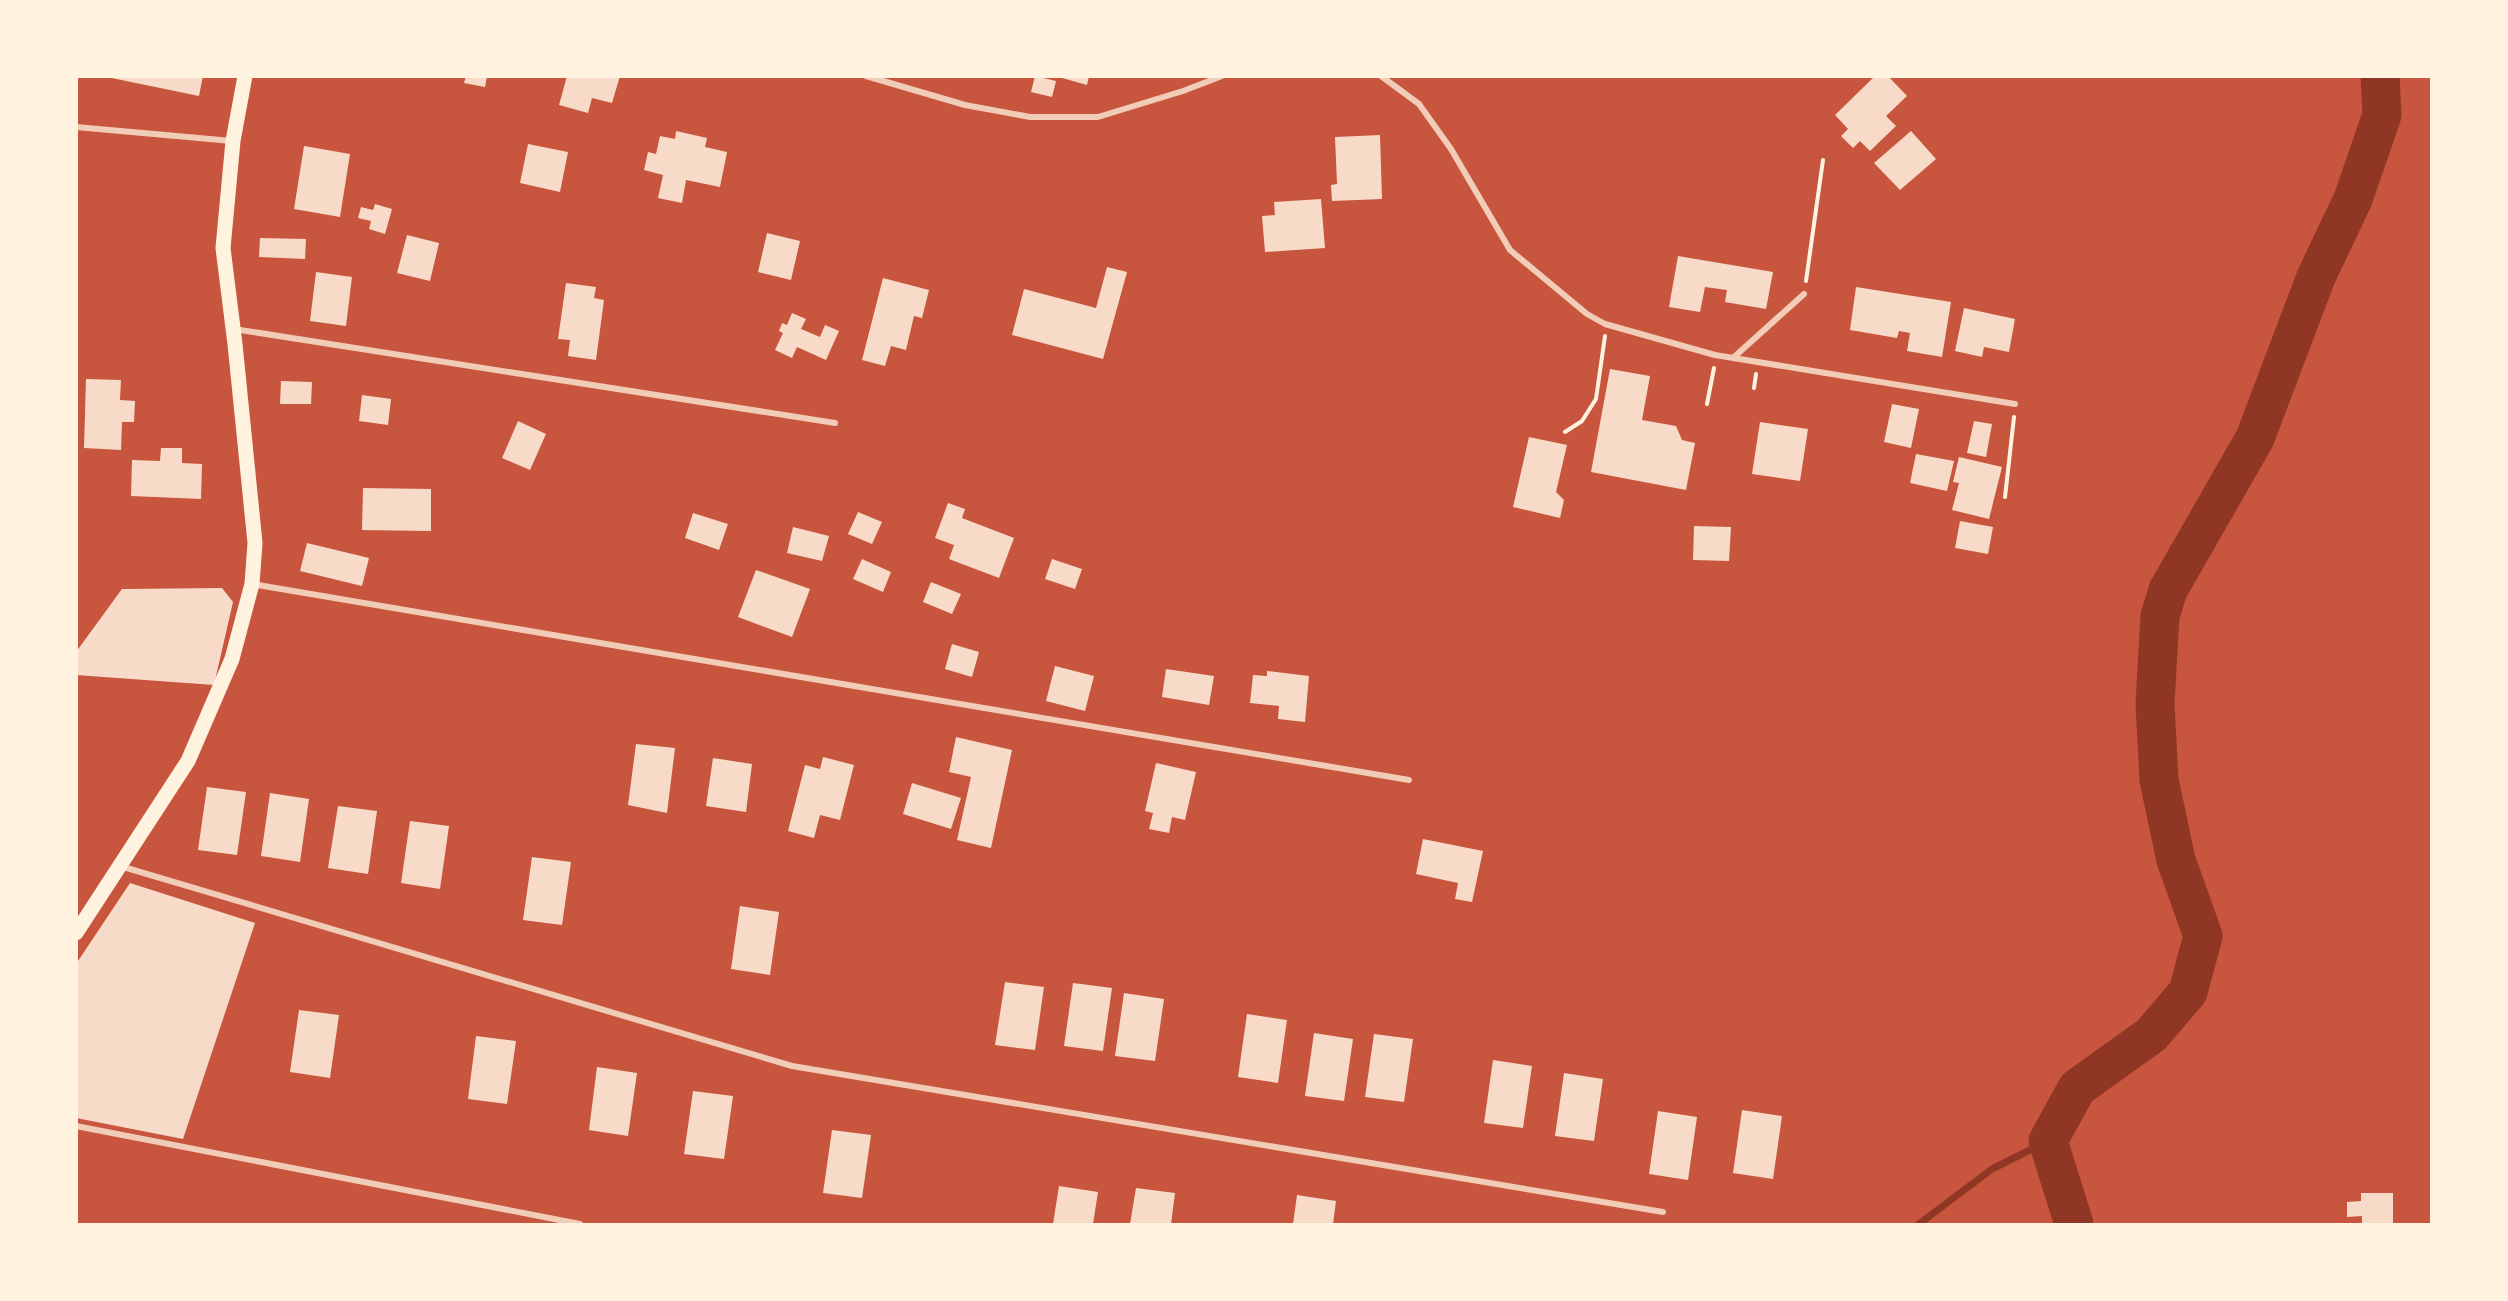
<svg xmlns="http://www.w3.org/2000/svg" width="2508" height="1301" viewBox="0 0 2508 1301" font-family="Arial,sans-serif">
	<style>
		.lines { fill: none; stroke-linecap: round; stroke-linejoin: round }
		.stream { stroke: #8f3625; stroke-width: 7 }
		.river { stroke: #8f3625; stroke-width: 39 }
		.building { fill: #f7dbc8 }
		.path { stroke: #fff3e0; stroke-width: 4 }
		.minor { stroke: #f1ccb7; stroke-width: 6 }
		.primary { stroke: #fff3e0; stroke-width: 15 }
	</style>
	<rect width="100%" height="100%" fill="#c8553d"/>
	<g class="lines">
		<path class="stream" d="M1919,1224l73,-55 56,-28"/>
		<path class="river" d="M2074,1224l-26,-83 29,-53 74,-53 37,-43 15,-56 -27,-76 -17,-80 -4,-76 5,-88 8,-26 87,-152 61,-161 37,-78 29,-84 -2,-39"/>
	</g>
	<path class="building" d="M102,76h101l-4,20z
		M466,76h21l-2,11 -21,-4z
		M567,76h53l-8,27 -20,-5 -4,15 -29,-8z
		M1035,76l21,5 -4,16 -21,-5z
		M1055,76h34l-2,9z
		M1875,76h13l19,20 -21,20 10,10 -26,25 -10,-10 -7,7 -12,-12 7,-7 -13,-14z
		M676,131l31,7 -2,9 22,5 -7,35 -34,-7 -4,23 -24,-5 5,-23 -19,-5 4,-18 8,2 4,-18 15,3z
		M1911,131l25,28 -36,31 -26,-27z
		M1380,135l2,64 -50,2 -1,-16 6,-1 -2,-47z
		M528,144l40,8 -8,40 -40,-9z
		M304,146l46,8 -10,63 -46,-8z
		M1321,199l4,49 -60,4 -3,-36 13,-1 -1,-13z
		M375,204l17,5 -7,25 -16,-5 2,-8 -13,-3 3,-11 12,3z
		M767,233l33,8 -9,39 -33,-8z
		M407,235l32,8 -9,38 -33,-8z
		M260,238l46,1 -1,20 -46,-2z
		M1678,256l95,16 -7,37 -41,-7 2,-12 -22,-3 -5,25 -31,-5z
		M1107,267l20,5 -24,87 -91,-24 12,-46 72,19z
		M316,272l36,5 -6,49 -36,-5z
		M883,278l46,12 -7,28 -8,-2 -8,34 -15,-4 -6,20 -23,-6z
		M566,283l30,4 -2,11 10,2 -8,60 -28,-4 2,-16 -12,-1z
		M1856,287l95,15 -9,55 -35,-6 3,-18 -11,-2 -2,7 -47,-8z
		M1964,308l51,11 -6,33 -25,-5 -2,10 -27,-6z
		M792,313l14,6 -5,10 19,8 5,-12 14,6 -13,29 -29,-13 -5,11 -17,-8 8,-17 -4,-2 3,-8 5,2z
		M1610,369l40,7 -8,44 34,6 6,14 13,3 -9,47 -95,-18z
		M86,379l35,1 -1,20 15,1 -1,21h-12l-1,28 -37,-2z
		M281,381l31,1 -1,22h-31z
		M362,395l29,4 -3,26 -29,-4z
		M1892,404l27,5 -8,39 -27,-6z
		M518,421l28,13 -16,36 -28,-12z
		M1974,421l18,3 -6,33 -19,-4z
		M1760,422l48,7 -8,52 -48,-7z
		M1529,437l38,8 -11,47 8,8 -4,18 -47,-11z
		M161,448h21v15l20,1 -1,35 -70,-3 1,-36 28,1z
		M1916,454l38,7 -7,30 -37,-8z
		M1959,457l43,10 -13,52 -37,-9 7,-27 -6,-1z
		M363,488l68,1v42l-69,-1z
		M948,503l17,6 -3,9 52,20 -15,40 -50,-19 5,-14 -19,-7z
		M858,512l24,10 -10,22 -24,-10z
		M693,513l35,11 -9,26 -34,-12z
		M1960,521l33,6 -5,27 -33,-6z
		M1694,526l37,1 -2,34 -36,-1z
		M793,527l36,9 -7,25 -35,-8z
		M307,543l62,15 -7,28 -62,-15z
		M862,559l29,13 -8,20 -30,-13z
		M1052,559l30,10 -7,20 -30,-10z
		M756,570l54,19 -18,48 -54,-20z
		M931,582l30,12 -9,20 -29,-12z
		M222,588l11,14 -19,83 -138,-10v-23l46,-63z
		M952,644l27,8 -7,25 -27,-8z
		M1055,666l39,10 -9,35 -39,-10z
		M1166,669l48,7 -5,29 -47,-8z
		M1267,671l42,5 -4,46 -27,-3 1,-13 -29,-3 3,-28 14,1z
		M956,737l56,13 -21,98 -34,-8 14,-63 -22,-5z
		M636,744l39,4 -8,65 -39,-8z
		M823,757l31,8 -14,55 -20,-5 -6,23 -26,-7 17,-66 15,4z
		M713,758l39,6 -6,48 -40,-6z
		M1156,763l40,9 -11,48 -13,-3 -3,16 -20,-4 4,-16 -8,-2z
		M912,783l49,15 -10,31 -48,-15z
		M207,787l39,5 -9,63 -39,-5z
		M270,793l39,6 -9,63 -39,-6z
		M338,806l39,5 -9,63 -40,-6z
		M410,821l39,5 -9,63 -39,-6z
		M1423,839l60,12 -11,51 -17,-3 3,-16 -42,-9z
		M532,857l39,5 -9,63 -39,-5z
		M130,883l125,40 -72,216 -107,-21v-154z
		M740,906l39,6 -9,63 -39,-6z
		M1005,982l39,5 -9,63 -40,-5z
		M1073,983l39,5 -9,63 -39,-5z
		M1124,993l40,6 -9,62 -40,-5z
		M299,1010l40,5 -9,63 -40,-6z
		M1247,1014l40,6 -9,63 -40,-6z
		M1314,1033l39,6 -9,62 -39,-5z
		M1374,1034l39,5 -9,63 -39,-5z
		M476,1036l40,5 -9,63 -39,-5z
		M1493,1060l39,6 -9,62 -39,-5z
		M597,1067l40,6 -9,63 -39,-6z
		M1564,1073l39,6 -9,62 -39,-5z
		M693,1091l40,5 -9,63 -40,-5z
		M1742,1110l40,6 -9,63 -40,-6z
		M1658,1111l39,6 -9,63 -39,-6z
		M832,1130l39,5 -9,63 -39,-5z
		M1059,1186l39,6 -5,32h-40z
		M1136,1188l39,5 -4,31h-41z
		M2361,1193h32v31h-31v-8l-15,1v-15l14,-1z
		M1297,1195l39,6 -3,23h-40z"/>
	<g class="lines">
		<path class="path" d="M1806,281l17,-121
			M1754,388l2,-14
			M1707,404l7,-36
			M1565,432l17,-11 14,-22 9,-63
			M2005,497l9,-80"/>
		<path class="minor" d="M866,76l99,29 65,12h68l85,-26 39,-15
			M1381,76l38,28 32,45 59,101 77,64 18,10 110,31 300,49
			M76,127l156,14
			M234,329l601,94
			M1733,358l71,-64
			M252,584l1157,196
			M120,866l672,200 871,146
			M76,1126l504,98"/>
		<path class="primary" d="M76,933l112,-172 44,-102 20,-75 3,-41 -20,-199 -12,-96 10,-107 12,-65"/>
	</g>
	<rect width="2508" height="1301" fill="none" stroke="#fff3e0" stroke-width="156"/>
</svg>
